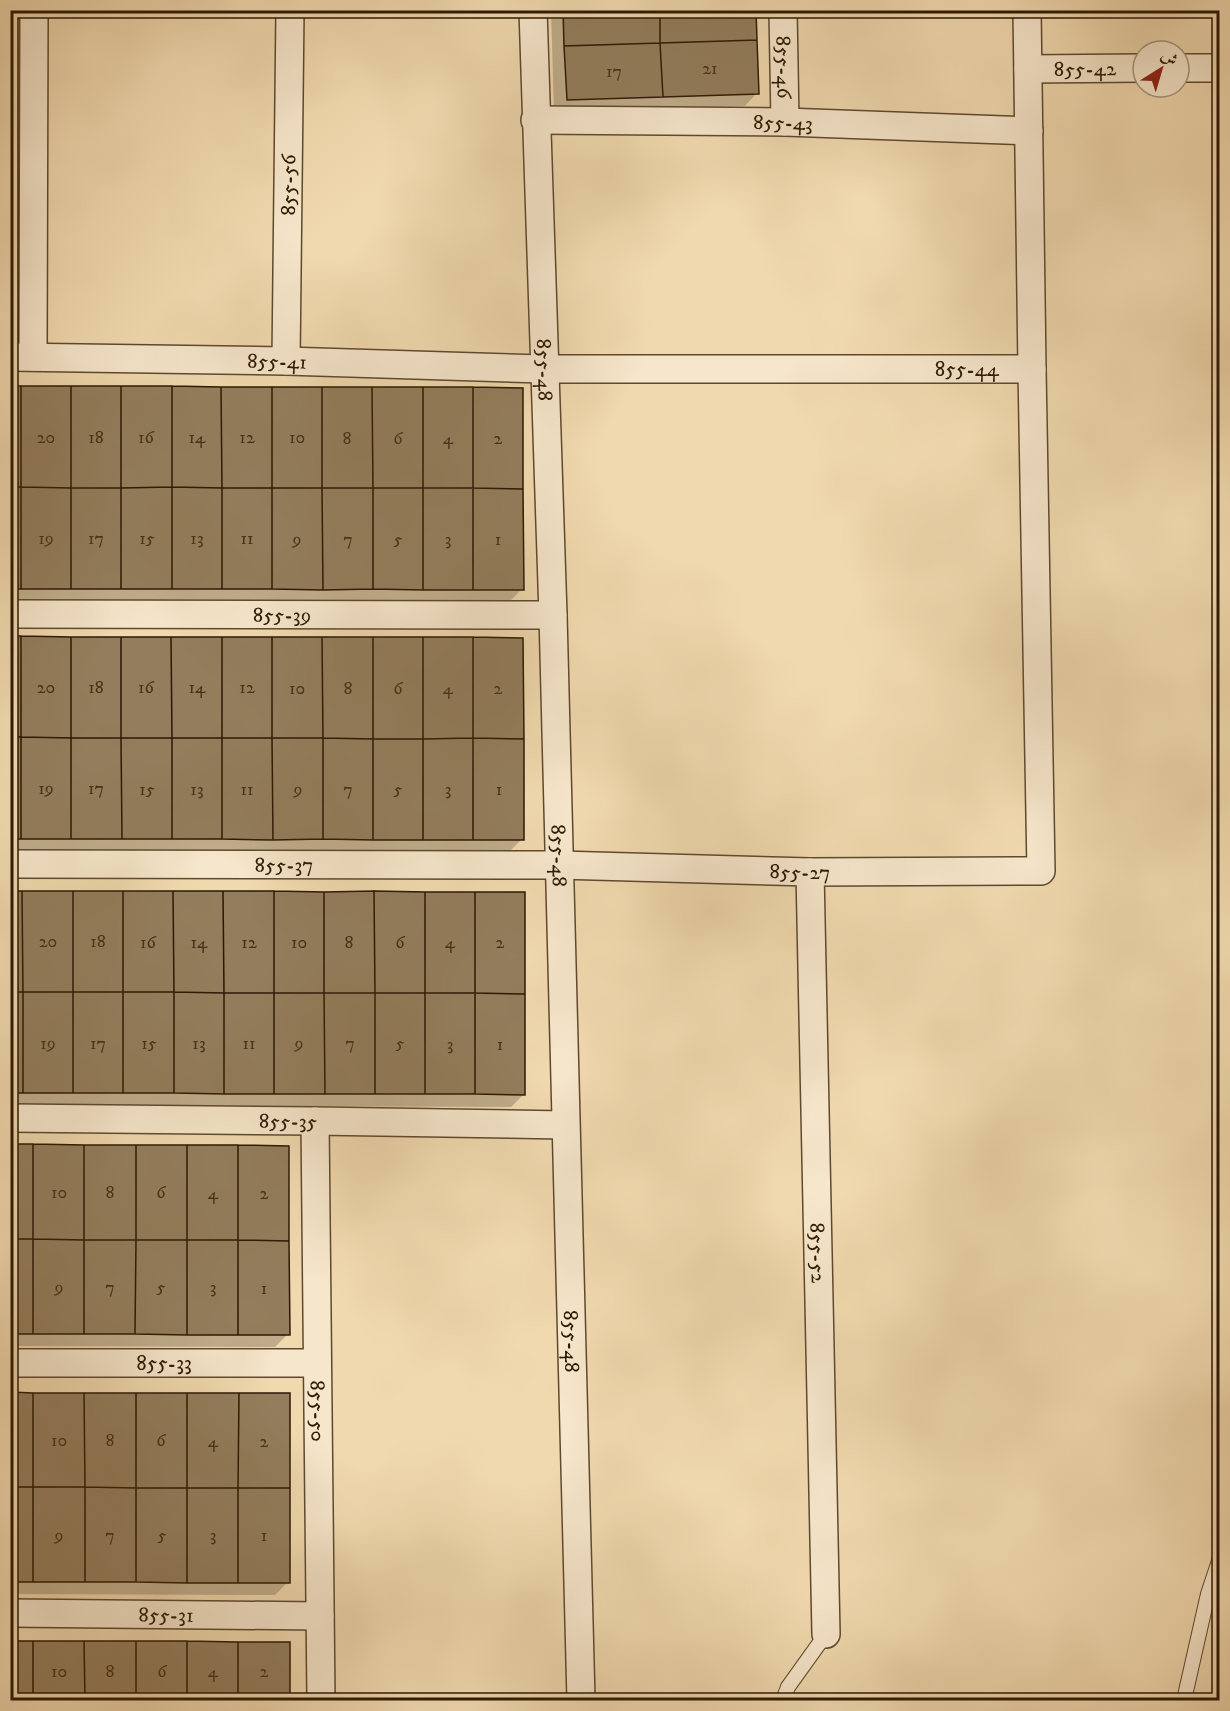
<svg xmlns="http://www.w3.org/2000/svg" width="1230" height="1711" viewBox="0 0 1230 1711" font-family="'IM FELL DW Pica',Amiri,serif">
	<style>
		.shadow { fill: #0003 }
		.building { fill: #937d5c; stroke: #2d1903; stroke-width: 1.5 }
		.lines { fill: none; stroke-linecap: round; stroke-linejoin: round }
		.lane-casing { stroke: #5e492e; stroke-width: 16 }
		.street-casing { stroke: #5e492e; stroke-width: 30 }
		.lane { stroke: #f6e6cb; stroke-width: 14 }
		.street { stroke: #f6e6cb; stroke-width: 27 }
		.labels { text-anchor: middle; stroke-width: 5; stroke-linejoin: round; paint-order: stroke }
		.number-label { font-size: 18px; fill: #463219 }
		.street-label { font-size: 21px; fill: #2d1903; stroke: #f6e6cb }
	</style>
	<rect width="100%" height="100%" fill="#f1d9af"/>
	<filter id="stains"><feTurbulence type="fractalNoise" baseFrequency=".00333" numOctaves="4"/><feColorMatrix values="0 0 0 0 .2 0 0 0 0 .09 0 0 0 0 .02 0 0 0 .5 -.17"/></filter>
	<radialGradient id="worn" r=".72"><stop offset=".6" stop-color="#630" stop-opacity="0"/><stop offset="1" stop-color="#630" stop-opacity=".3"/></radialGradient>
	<path class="shadow" d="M551,10h203l3,83 -12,13 -191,6z
		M10,388l512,201 -13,13 -499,-1z
		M10,638l512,201 -13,13 -499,-1z
		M10,892l514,202 -13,13 -501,-2z
		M10,1146l278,188 -13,13 -265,-1z
		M10,1394l278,188 -13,13 -265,-1z
		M10,1642l278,1v57h-278z"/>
	<path class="building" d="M563,10h97v33l-96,3z
		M660,10h96l1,30 -97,3z
		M757,40l2,54 -96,3 -3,-54z
		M660,43l3,54 -96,3 -3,-54z
		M10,386h11v101h-11z
		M21,386h50v102l-50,-1z
		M71,386h50v102h-50z
		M121,386h51v101l-51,1z
		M172,386l49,1 1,101 -50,-1z
		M221,387h51v101h-50z
		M272,387h50v101h-50z
		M322,387h50l1,101h-51z
		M372,387h51v101h-50z
		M423,387h50v101h-50z
		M473,387l50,1v101l-50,-1z
		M10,487h11v102h-11z
		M21,487l50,1v101h-50z
		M172,487l50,1v101h-50z
		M172,487v102h-51v-101z
		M71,488h50v101h-50z
		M222,488h50v101h-50z
		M272,488h50l1,102 -51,-1z
		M322,488h51v101l-50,1z
		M373,488h50v102l-50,-1z
		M423,488h50v102h-50z
		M473,488l50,1 1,101h-51z
		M10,636h11v101h-11z
		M21,636l50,1v101l-50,-1z
		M71,637h50v101h-50z
		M121,637h50l1,101h-51z
		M171,637h51v101h-50z
		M222,637h50v101h-50z
		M272,637h50l1,101h-51z
		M322,637h51v102l-50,-1z
		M373,637h50v102h-50z
		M423,637h50v101l-50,1z
		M473,637l50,1 1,101 -51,-1z
		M10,737h11v102h-11z
		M21,737l50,1v101h-50z
		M71,738h50l1,101h-51z
		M121,738h51v101h-50z
		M172,738h50v101h-50z
		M222,738h50l1,102 -51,-1z
		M272,738h51v101l-50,1z
		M323,738l50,1v101l-50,-1z
		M473,738v102h-50v-101z
		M473,738l51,1v101h-51z
		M373,739h50v101h-50z
		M10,891h12l1,101h-13z
		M22,891h51v101h-50z
		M73,891h50v101h-50z
		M123,891h50l1,101h-51z
		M173,891h50l1,102 -50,-1z
		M223,891h51v102h-50z
		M274,891l50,1v101h-50z
		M374,891l51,1v101h-50z
		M374,891l1,102h-51v-101z
		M425,892h50v101h-50z
		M475,892h50v102l-50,-1z
		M10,992h13v101h-13z
		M23,992h50v101h-50z
		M73,992h50v101h-50z
		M123,992h51v101h-51z
		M174,992l50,1v101l-50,-1z
		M224,993h50v101h-50z
		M274,993h50l1,101h-51z
		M324,993h51v101h-50z
		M375,993h50v101h-50z
		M425,993h50v101h-50z
		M475,993l50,1v101l-50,-1z
		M10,1144h23v95h-23z
		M33,1144l51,1v95l-51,-1z
		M84,1145h52v95h-52z
		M136,1145h51v95h-51z
		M187,1145h51v95h-51z
		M238,1145l51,1v95l-51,-1z
		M10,1239h23v95h-23z
		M33,1239l51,1v94h-51z
		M84,1240h52l-1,94h-51z
		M136,1240h51v95l-52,-1z
		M187,1240h51v95h-51z
		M238,1240l51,1 1,94h-52z
		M10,1392l23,1v94h-23z
		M33,1393h51l1,94h-52z
		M84,1393h52v95l-51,-1z
		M136,1393h51v95h-51z
		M187,1393h52l-1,95h-51z
		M239,1393h51v95h-52z
		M10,1487h23v95h-23z
		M33,1487h52v95h-52z
		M85,1487l51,1v94h-51z
		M136,1488h51v95l-51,-1z
		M187,1488h51v95h-51z
		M238,1488h52v95h-52z
		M10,1641h23v59h-23z
		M33,1641h51l1,59h-52z
		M84,1641h52v59h-51z
		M136,1641h51v59h-51z
		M187,1641l51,1v58h-51z
		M238,1642h52v58h-52z"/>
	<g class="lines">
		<defs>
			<path id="lane" d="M783,1700l5,-13 38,-53
				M1184,1700l24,-106 12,-36"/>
			<g id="street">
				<path id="s1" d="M533,10l20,605 28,1085"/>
				<path id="s2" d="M783,10l2,112"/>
				<path d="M1179,68h41"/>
				<path id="s3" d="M1028,69l115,-1"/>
				<path id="s4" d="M535,120l250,2 244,9"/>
				<path id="s5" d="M10,357l276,4 258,8h488l-5,-359"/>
				<path d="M33,357l1,-347"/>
				<path id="s6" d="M286,361l4,-351"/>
				<path id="s7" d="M10,614l543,1"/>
				<path id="s8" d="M10,864l549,1 251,7 231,-1 -9,-502"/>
				<path id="s9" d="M810,872l16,762"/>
				<path id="s10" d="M10,1118l305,3 250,4"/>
				<path id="s11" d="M315,1121l6,579"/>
				<path id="s12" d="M10,1363h307"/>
				<path id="s13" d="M10,1613l310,3"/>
			</g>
		</defs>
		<use href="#lane" class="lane-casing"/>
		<use href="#street" class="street-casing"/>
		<use href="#lane" class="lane"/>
		<use href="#street" class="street"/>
	</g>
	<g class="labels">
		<g class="number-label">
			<text x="710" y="74">21</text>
			<text x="614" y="77">17</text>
			<text x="46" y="443">20</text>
			<text x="96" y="443">18</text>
			<text x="146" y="443">16</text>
			<text x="197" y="443">14</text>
			<text x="247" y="443">12</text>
			<text x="297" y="443">10</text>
			<text x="347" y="444">8</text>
			<text x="398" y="444">6</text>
			<text x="448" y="444">4</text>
			<text x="498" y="444">2</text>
			<text x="46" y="544">19</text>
			<text x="96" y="544">17</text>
			<text x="147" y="544">15</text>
			<text x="197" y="544">13</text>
			<text x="247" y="544">11</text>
			<text x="297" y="545">9</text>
			<text x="348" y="545">7</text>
			<text x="398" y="545">5</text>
			<text x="448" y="545">3</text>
			<text x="498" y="545">1</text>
			<text x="46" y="693">20</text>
			<text x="96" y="693">18</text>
			<text x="146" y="693">16</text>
			<text x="197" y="693">14</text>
			<text x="247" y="693">12</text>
			<text x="297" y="694">10</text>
			<text x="348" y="694">8</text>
			<text x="398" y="694">6</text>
			<text x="448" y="694">4</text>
			<text x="498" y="694">2</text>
			<text x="46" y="794">19</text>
			<text x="96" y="794">17</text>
			<text x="147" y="795">15</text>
			<text x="197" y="795">13</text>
			<text x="247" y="795">11</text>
			<text x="298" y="795">9</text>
			<text x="348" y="795">7</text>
			<text x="398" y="795">5</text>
			<text x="448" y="795">3</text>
			<text x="499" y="795">1</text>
			<text x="48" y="947">20</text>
			<text x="98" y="947">18</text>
			<text x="148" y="948">16</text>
			<text x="199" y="948">14</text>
			<text x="249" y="948">12</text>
			<text x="299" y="948">10</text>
			<text x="349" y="948">8</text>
			<text x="400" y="948">6</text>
			<text x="450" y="948">4</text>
			<text x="500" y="948">2</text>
			<text x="48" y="1049">19</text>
			<text x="98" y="1049">17</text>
			<text x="149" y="1049">15</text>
			<text x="199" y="1049">13</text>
			<text x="249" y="1049">11</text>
			<text x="299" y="1049">9</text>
			<text x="350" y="1049">7</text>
			<text x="400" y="1049">5</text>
			<text x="450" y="1050">3</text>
			<text x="500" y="1050">1</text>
			<text x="59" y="1198">10</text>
			<text x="110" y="1198">8</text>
			<text x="161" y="1198">6</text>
			<text x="213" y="1199">4</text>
			<text x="264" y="1199">2</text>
			<text x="59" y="1293">9</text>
			<text x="110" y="1293">7</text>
			<text x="161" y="1293">5</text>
			<text x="213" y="1293">3</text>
			<text x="264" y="1294">1</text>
			<text x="59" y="1446">10</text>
			<text x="110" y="1446">8</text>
			<text x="161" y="1446">6</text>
			<text x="213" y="1447">4</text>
			<text x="264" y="1447">2</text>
			<text x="59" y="1541">9</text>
			<text x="110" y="1541">7</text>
			<text x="162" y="1541">5</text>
			<text x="213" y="1541">3</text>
			<text x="264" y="1541">1</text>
			<text x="59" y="1677">10</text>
			<text x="110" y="1677">8</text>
			<text x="162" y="1677">6</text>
			<text x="213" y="1677">4</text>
			<text x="264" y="1677">2</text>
		</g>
		<g class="street-label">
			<text dy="7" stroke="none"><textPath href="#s2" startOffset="57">855-46</textPath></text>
			<text dy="7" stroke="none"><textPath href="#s3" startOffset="57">855-42</textPath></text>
			<text dy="7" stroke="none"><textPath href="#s4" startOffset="248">855-43</textPath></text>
			<text dy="7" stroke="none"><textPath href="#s6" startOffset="176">855-56</textPath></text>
			<text dy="7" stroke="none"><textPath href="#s5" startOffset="267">855-41</textPath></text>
			<text dy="7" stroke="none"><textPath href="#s5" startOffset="957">855-44</textPath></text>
			<text dy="7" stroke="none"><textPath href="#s1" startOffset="360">855-48</textPath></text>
			<text dy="7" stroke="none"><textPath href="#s7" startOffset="272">855-39</textPath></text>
			<text dy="7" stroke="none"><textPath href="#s1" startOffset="846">855-48</textPath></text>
			<text dy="7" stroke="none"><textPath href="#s8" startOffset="274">855-37</textPath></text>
			<text dy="7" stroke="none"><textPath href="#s8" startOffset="790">855-27</textPath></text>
			<text dy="7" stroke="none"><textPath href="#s10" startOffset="278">855-35</textPath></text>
			<text dy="7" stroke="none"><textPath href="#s9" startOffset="381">855-52</textPath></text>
			<text dy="7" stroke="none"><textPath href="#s1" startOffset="1332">855-48</textPath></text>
			<text dy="7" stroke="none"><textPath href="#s12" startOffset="154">855-33</textPath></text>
			<text dy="7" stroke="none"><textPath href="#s11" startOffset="290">855-50</textPath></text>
			<text dy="7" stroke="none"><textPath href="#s13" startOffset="156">855-31</textPath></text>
		</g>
	</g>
	<rect width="1230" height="1711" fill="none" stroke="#f1d9af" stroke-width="36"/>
	<rect x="12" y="12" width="1206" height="1687" fill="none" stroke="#2d1903" stroke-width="3"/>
	<rect x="18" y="18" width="1194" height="1675" fill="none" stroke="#2d1903" stroke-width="1.5"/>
	<g transform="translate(1161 69) rotate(37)"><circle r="28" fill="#f6e6cb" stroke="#a6947b" stroke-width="1.5"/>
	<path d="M0-4.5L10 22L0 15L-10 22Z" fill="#8f2418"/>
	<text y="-9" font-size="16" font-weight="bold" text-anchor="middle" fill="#2d1903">ش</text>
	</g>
	<rect width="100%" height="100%" filter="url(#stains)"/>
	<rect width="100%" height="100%" fill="url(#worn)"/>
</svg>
